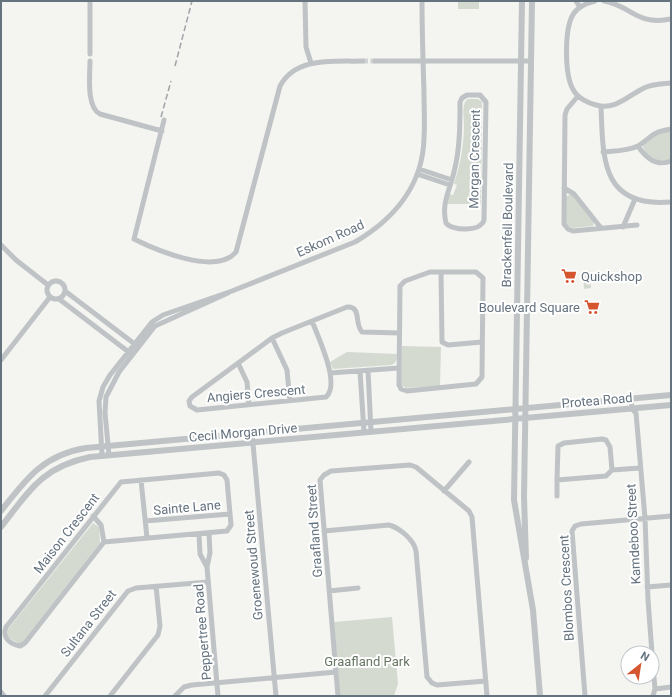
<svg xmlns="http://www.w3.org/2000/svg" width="672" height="697" viewBox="0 0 672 697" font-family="Roboto,sans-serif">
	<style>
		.green { fill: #d5dad1 }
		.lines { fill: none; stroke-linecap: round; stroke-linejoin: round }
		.minor-tunnel { stroke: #d0d4d4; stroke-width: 5; stroke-dasharray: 5 2.5; stroke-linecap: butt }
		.minor { stroke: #bfc3c6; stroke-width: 5 }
		.tertiary { stroke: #bfc3c6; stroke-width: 6 }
		.rail { stroke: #9fa4a9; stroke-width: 1.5; stroke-dasharray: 6 3; stroke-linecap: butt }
		.labels { text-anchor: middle; stroke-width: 4; stroke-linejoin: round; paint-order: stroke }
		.street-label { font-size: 13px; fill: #65737f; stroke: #fff }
		.poi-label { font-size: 13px; fill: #65737f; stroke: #fff; text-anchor: start }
		.park-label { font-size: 13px; fill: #677663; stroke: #fff }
	</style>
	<rect width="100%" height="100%" fill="#f4f4f0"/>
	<path class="green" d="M458,1h21v8h-21z
		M468,99h10l4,3 -1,102h-34l2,-10 4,1 4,-10 -3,-1c6,-18 10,-39 10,-59 0,-7 -3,-22 4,-26z
		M671,131v28l-10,2 -4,-1 -10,-5 -5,-10 12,-10z
		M569,195h3l22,27 -1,4 -21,2 -6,-4v-27z
		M590,271l1,17 -7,1 -1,-17z
		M402,346l39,1 -1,39 -34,2 -5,-3z
		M347,352l50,2c0,5 0,9 -6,11l-58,4 -3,-7z
		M93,523l6,4 1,16 -77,99 -4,2 -11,-7v-8z
		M392,617l6,67 -4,12h-54l-6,-74z"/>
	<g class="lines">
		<path class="minor-tunnel" d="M363,61h12"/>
		<path class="minor" d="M90,1v53
			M305,1l1,46 5,16
			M576,1l4,6
			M595,1c-8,2 -16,5 -21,12 -10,14 -10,63 0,78 4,7 14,12 22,14 19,6 33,-10 48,-17 8,-4 18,-4 27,-5
			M604,1c27,4 31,25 67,18
			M90,61c0,14 -4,46 10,53l62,17
			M375,61h156
			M467,95h13l6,7 -2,118c-3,12 -32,11 -38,3 -5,-20 4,-33 8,-51 6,-23 6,-47 6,-70l2,-4z
			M578,96l-11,13 -2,6 -1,109 4,5 5,2 64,-6
			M601,106c2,53 0,102 70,96
			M164,120l-30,119c22,11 82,37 102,13l44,-166c16,-30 54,-24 83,-25
			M638,146c8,12 18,21 33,15
			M603,152c11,-1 25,-1 35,-6 16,-10 11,-13 33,-17
			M419,169l33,11
			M417,174l33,11
			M564,188l10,6 27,34
			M623,227l12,-28
			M1,245l15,15 32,25
			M430,272h46l7,6 -1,99 -6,7 -69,7 -6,-2 -2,-4 1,-99 5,-5z
			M441,272l1,70 6,3 34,-3
			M47 290a9 9 0 1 1 18 0a9 9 0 1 1-18 0Z
			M65,291l71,54
			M59,299l71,54
			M312,321c6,16 29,63 14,76l-129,13 -7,-4 -1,-5 3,-4 80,-59 10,-5 65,-26c15,-1 7,17 15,25l37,1
			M272,338l15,32 3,31
			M1,360l49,-63
			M238,363l9,19 2,23
			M368,370l3,61
			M360,371l4,61
			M330,373l69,-5
			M631,399l1,10 4,4 9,105 3,82 4,53
			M252,433l24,263
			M102,455l-3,-54 4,-14 7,-12 42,-53 11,-7 69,-24 123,-49c39,-23 68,-57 69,-104 1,-15 0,-30 0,-46 -1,-30 -2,-61 -2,-91
			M109,455l-4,-42 1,-16 13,-25 36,-46 73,-33
			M612,470l-2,-23 -4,-7 -4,-1 -38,4 -6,3 -1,34 49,-4 6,-6 28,-2
			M219,473l5,2 3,5 4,45 -4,6 -123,11 -79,101 -5,3c-10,-2 -18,-8 -14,-19l115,-145z
			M141,480l6,58
			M444,491l25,-29
			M557,496v-16
			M93,516l8,9 3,17
			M145,521l85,-7
			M324,531l65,-6c11,3 25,15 27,26l11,126 5,6 5,2 49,-4
			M209,533l1,20 -3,14 11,129
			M199,534l1,20 7,13
			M647,587l24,-2
			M329,591l29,-3
			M652,655l3,34 -2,7
			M655,689l16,-2
			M1,692l3,4
			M45,696l83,-105 8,-3 72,-6
			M110,696l48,-61 2,-9 -4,-40
			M175,696l9,-9 8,-2 144,-13
			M338,696l-18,-216 4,-5 7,-4 79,-6 6,2 53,44 3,6 15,179
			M585,696l-13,-165 3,-5 6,-2 90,-8"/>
		<path class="tertiary" d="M522,1l-8,499 19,110 7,86
			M1,511c25,-32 42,-56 85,-63l585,-53
			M1,527c28,-36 41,-60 89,-70l581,-52
			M526,558l-2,-61 8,-496"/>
		<path class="rail" d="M175,66l17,-65
			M161,117l10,-36"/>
	</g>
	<defs>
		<symbol id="supermarket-bare" viewBox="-9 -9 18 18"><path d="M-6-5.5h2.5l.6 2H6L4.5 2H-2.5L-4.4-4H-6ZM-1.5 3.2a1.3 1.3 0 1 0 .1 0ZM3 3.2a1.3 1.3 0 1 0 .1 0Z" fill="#d5562e" stroke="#fff" stroke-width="2.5" paint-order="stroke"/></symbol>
	</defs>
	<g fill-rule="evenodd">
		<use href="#supermarket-bare" x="558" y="265" width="22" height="22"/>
		<use href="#supermarket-bare" x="581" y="296" width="22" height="22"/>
	</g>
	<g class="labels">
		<g class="street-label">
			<text transform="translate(474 159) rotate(-89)" y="5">Morgan Crescent</text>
			<text transform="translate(507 225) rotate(-89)" y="5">Brackenfell Boulevard</text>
			<text transform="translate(330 238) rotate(-24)" y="5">Eskom Road</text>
			<text transform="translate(256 393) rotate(-5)" y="5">Angiers Crescent</text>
			<text transform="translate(597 400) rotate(-5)" y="5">Protea Road</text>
			<text transform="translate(243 432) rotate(-5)" y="5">Cecil Morgan Drive</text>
			<text transform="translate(187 507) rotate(-5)" y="5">Sainte Lane</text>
			<text transform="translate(314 531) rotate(-94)" y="5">Graafland Street</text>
			<text transform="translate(66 533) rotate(-52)" y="5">Maison Crescent</text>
			<text transform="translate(633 534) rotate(-93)" y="5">Kamdeboo Street</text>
			<text transform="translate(253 565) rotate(-95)" y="5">Groenewoud Street</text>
			<text transform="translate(566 588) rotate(-93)" y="5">Blombos Crescent</text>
			<text transform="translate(88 623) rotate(-52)" y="5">Sultana Street</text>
			<text transform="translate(202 632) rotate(-95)" y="5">Peppertree Road</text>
		</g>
		<g class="poi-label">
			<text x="581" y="281">Quickshop</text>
			<text x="580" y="312" text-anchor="end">Boulevard Square</text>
		</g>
		<g class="park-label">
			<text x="367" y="666">Graafland Park</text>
		</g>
	</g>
	<rect width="672" height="697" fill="none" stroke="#65737f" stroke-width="4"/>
	<g transform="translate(640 665) rotate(30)"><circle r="19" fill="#ffffff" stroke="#c1c7cc"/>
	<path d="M0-3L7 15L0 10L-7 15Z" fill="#d5562e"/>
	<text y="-6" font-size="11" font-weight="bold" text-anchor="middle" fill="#65737f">N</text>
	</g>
</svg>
